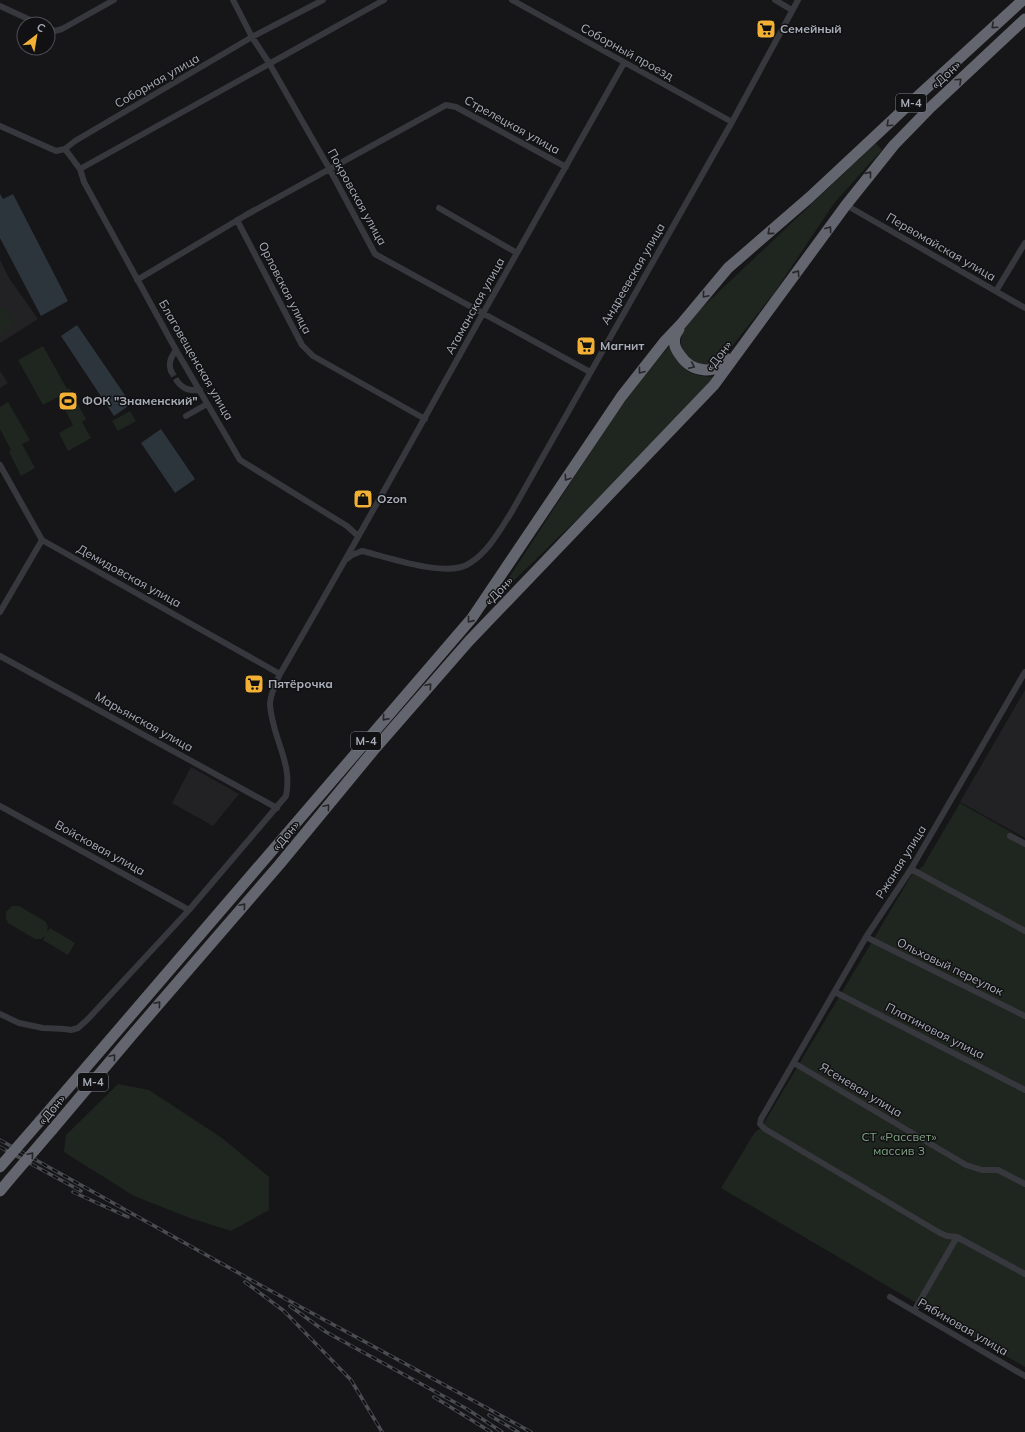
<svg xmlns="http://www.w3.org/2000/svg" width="1025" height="1432" viewBox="0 0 1025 1432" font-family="Mulish,sans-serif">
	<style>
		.built { fill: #222225 }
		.green { fill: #1e261f }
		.water { fill: #2c353c }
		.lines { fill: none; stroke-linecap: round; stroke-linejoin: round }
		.street-tunnel { stroke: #333438; stroke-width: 6; stroke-dasharray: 6 3; stroke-linecap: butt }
		.street { stroke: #37383d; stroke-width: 6 }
		.highway { stroke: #63666e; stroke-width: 11 }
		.rail-casing { stroke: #4a4c52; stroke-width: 3.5 }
		.rail { stroke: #111113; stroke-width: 2; stroke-dasharray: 6; stroke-linecap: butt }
		.highway-bridge { stroke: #63666e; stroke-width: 11 }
		.oneway { stroke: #26262a }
		.labels { text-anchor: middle; stroke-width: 3; stroke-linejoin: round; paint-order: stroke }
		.shield { fill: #111113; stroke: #7b7e86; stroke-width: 1 }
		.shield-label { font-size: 11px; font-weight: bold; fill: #a8adb8 }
		.poi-label { font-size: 12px; font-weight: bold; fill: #a8adb8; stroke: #111113; text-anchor: start }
		.street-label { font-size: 12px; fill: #a8adb8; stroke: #111113 }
		.park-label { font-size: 12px; fill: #7fa381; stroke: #111113 }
	</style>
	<rect width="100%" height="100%" fill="#161618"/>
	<path class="built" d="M0,260l9,18 29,41 -38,24z
		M0,371l8,12 -8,5z
		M1025,690v148l-65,-36z
		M191,767l48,27 -26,32 -41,-23z"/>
	<path class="green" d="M876,143l6,7 -47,52 -61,91 -48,61c-15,18 -23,12 -41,3 -7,-17 -4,-22 4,-37z
		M3,307l12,14 -15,14v-26z
		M672,343c6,26 16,33 42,34l1,2 -55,60 -156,151h-3l115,-177 34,-44z
		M43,346l24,43 2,-1 17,31 -4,3 9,16 -23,13 -9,-18 14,-8 -15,-28 -15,8 -25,-45z
		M8,402l22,38 -8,4 13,24 -14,8 -12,-24 2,-2 -11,-21v-22z
		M130,411l6,10 -18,10 -6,-10z
		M960,803l65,37v527l-304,-179 34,-56 6,-4 150,-252 12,-10z
		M12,906h7l27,16 2,5 -1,5 3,-4 25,15 -7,12 -25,-15 2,-4 -4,3h-6l-27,-16 -2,-5v-6z
		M118,1084l31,6 73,48 47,39v33l-38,21 -41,-13 -56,-22 -70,-44 2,-17z"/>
	<path class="water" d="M0,194l3,5 10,-5 55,107 -27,15 -41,-78z
		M77,325l54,79 -17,12 -53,-80z
		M161,429l34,50 -20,14 -34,-50z"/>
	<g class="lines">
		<path class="street-tunnel" d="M171,371l6,10"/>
		<path class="street" d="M233,0l19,37 17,26 60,105 46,86 215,118
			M512,0l220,122
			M775,0l17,10
			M0,6l39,18
			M48,28l7,3 7,-2 52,-29
			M0,126l56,25 9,-2 10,-8 177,-104 71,-37
			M65,149l15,20 4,13 92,168 64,110 107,66 11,10
			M80,169l304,-169
			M846,205l179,103
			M439,208l78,45
			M237,220l65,125 11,11 112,63
			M137,280l109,-65 200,-110 10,2 110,60
			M996,291l29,-48
			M171,371c-3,-8 0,-14 5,-21
			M177,381c6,8 12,10 23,9
			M186,416l21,-12
			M0,465l42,75 238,134
			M347,559l5,-4 10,-4c26,6 86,28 108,12 18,-11 30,-33 41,-50l221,-391 66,-122
			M0,612l42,-72
			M0,656l277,152
			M0,806l189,104
			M1010,836l15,8
			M911,869l114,62
			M866,937l159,79
			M835,992l190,98
			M0,1014l19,9 24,5 22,1 6,1 7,-2 10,-9 101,-109 97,-114c5,-25 -4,-42 -11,-66 -2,-8 -5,-18 -5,-27 1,-11 6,-20 10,-29 69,-119 135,-239 202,-359 47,-85 95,-168 142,-252
			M794,1063l172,102 16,5h16l27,14
			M957,1237l-10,-1 -7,-3 -175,-104 -5,-5 1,-5 105,-182 45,-68 114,-197
			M890,1297l135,79
			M914,1311l43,-74 68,37"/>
		<path class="highway" d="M679,329c-1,2 -4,6 -4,8 -2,7 1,13 5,18 11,17 35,21 48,4
			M40,1121l432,-503 149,-221 44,-56 17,-18 46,-55 82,-71 108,-101 105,-96
			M52,1130l81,-96 146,-169 94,-114 96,-110 245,-256 132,-180 48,-60 37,-38 94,-88
			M0,1191l10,-12"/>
		<defs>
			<path id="rail" d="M0,1140l262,146 269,146
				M0,1147l81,44
				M73,1192l55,25
				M245,1282l39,29 67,69 31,52
				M290,1306l36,26 141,77 35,23
				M434,1397l57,35
				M489,1415l29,17"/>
		</defs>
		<use href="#rail" class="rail-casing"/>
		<use href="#rail" class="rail"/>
		<path class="highway-bridge" d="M0,1167l40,-46
			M10,1179l42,-49"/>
	</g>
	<defs><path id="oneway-chevron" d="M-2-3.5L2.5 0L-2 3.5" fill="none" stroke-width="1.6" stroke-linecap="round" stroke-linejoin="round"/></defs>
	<g class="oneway">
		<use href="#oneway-chevron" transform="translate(994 26) rotate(138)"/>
		<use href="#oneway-chevron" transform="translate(959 81) rotate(-43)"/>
		<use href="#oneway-chevron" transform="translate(889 124) rotate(137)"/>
		<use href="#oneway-chevron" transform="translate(869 174) rotate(-51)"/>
		<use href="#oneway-chevron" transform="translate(829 229) rotate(-54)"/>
		<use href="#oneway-chevron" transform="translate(770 232) rotate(139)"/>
		<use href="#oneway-chevron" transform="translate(797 273) rotate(-55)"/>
		<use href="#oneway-chevron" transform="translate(705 295) rotate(130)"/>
		<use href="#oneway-chevron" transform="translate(692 366) rotate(25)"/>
		<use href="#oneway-chevron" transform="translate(641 371) rotate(128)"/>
		<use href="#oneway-chevron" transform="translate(567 478) rotate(124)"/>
		<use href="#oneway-chevron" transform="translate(470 620) rotate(129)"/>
		<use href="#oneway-chevron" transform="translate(429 686) rotate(-49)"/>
		<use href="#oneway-chevron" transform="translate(385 718) rotate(131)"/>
		<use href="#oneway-chevron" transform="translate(327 807) rotate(-50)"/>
		<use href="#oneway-chevron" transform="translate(243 906) rotate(-49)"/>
		<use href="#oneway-chevron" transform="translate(158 1004) rotate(-49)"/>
		<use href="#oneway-chevron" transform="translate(113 1057) rotate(-50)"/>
		<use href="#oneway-chevron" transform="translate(31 1155) rotate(-49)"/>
	</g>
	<defs>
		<symbol id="supermarket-square" viewBox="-11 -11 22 22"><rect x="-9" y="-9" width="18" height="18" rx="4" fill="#f2b134" stroke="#111113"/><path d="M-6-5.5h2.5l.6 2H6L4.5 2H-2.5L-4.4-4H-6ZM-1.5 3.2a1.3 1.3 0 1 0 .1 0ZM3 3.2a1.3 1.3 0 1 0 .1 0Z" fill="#111"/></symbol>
		<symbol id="stadium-square" viewBox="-11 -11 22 22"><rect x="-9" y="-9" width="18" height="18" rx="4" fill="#f2b134" stroke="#111113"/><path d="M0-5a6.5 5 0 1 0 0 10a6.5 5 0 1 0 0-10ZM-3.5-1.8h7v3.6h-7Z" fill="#111"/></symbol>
		<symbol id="shop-square" viewBox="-11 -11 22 22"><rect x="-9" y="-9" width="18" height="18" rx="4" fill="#f2b134" stroke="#111113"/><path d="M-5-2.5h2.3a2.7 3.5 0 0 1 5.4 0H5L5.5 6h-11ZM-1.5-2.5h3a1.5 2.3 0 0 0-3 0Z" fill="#111"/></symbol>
	</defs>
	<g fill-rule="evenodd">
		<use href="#supermarket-square" x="755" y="18" width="22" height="22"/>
		<use href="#supermarket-square" x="575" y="335" width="22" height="22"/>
		<use href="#stadium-square" x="57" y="390" width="22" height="22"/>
		<use href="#shop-square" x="352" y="488" width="22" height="22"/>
		<use href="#supermarket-square" x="243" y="673" width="22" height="22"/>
	</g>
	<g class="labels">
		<g class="shield">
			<rect x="896" y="94" width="30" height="18" rx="3"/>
			<rect x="351" y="732" width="30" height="18" rx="3"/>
			<rect x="78" y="1073" width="30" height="18" rx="3"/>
		</g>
		<g class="shield-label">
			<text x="911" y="107">М-4</text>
			<text x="366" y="745">М-4</text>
			<text x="93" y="1086">М-4</text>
		</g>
		<g class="poi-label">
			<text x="780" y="33">Семейный</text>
			<text x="600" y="350">Магнит</text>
			<text x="82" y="405">ФОК "Знаменский"</text>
			<text x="377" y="503">Ozon</text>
			<text x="268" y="688">Пятёрочка</text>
		</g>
		<g class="street-label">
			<text transform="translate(627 52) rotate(29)" y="4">Соборный проезд</text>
			<text transform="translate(946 75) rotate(-43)" y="4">«Дон»</text>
			<text transform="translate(157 81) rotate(-30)" y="4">Соборная улица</text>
			<text transform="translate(512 125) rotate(29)" y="4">Стрелецкая улица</text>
			<text transform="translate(357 197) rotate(61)" y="4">Покровская улица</text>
			<text transform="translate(941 247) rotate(30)" y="4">Первомайская улица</text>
			<text transform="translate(633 274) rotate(-60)" y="4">Андреевская улица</text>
			<text transform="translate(285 288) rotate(63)" y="4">Орловская улица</text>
			<text transform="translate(475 306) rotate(-61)" y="4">Атаманская улица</text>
			<text transform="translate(719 356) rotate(-53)" y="4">«Дон»</text>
			<text transform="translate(196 360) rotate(60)" y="4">Благовещенская улица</text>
			<text transform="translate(129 576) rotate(29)" y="4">Демидовская улица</text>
			<text transform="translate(499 591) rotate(-46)" y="4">«Дон»</text>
			<text transform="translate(144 722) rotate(29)" y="4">Марьянская улица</text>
			<text transform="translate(286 836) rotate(-50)" y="4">«Дон»</text>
			<text transform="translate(100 848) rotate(29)" y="4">Войсковая улица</text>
			<text transform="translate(901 862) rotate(-58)" y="4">Ржаная улица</text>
			<text transform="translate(950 967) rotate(26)" y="4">Ольховый переулок</text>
			<text transform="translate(935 1031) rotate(27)" y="4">Платиновая улица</text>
			<text transform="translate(861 1090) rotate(31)" y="4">Ясеневая улица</text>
			<text transform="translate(52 1110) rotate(-50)" y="4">«Дон»</text>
			<text transform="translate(963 1327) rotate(30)" y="4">Рябиновая улица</text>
		</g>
		<g class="park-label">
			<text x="899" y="1141">СТ «Рассвет»<tspan x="899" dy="14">массив 3</tspan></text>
		</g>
	</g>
	<g transform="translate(36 36) rotate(31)"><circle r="19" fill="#111113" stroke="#4d4f55"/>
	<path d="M0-3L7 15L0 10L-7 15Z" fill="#f2b134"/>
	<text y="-6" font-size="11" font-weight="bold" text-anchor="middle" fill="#a8adb8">С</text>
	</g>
</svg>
